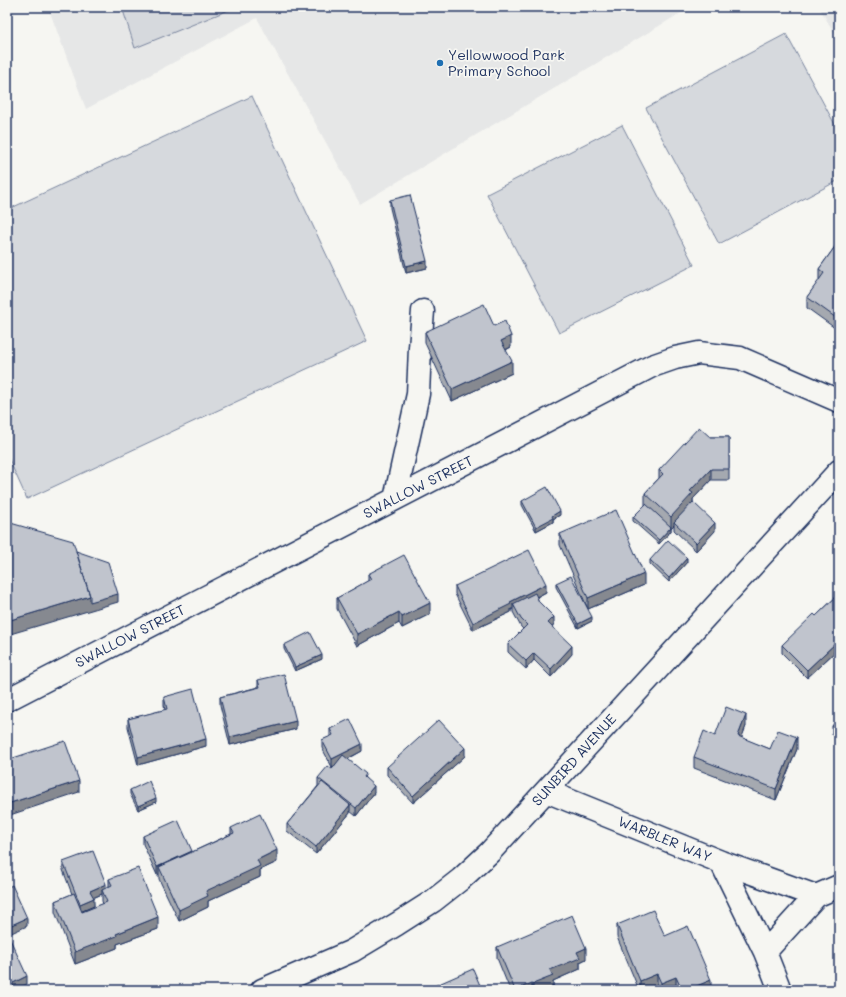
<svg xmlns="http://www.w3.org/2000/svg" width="846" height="997" viewBox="0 0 846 997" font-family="Mali,sans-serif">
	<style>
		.built { fill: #e6e7e7 }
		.park { fill: #d6d9dd; stroke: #78849e }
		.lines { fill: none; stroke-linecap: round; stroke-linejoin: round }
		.minor-casing { stroke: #1b2f5e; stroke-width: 25 }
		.minor { stroke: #f6f6f2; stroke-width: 22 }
		.wall { fill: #a5a9b0; stroke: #1b2f5e; fill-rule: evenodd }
		.shaded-wall { fill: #868990; stroke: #1b2f5e }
		.building { fill: #c0c4cd; stroke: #1b2f5e }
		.poi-dot { fill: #1f6fb2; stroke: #f6f6f2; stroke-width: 1.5 }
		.labels { text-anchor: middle; stroke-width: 3.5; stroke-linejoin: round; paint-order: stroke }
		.poi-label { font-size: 14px; fill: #1b2f5e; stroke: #f6f6f2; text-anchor: start }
		.street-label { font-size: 14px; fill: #1b2f5e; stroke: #f6f6f2 }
	</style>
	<rect width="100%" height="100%" fill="#f6f6f2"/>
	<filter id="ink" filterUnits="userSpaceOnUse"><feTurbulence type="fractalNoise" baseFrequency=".025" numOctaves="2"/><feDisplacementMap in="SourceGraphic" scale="8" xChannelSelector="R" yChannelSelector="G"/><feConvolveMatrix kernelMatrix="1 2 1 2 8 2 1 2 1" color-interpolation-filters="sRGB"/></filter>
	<g filter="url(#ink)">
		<path class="built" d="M48,7h643l-331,197 -103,-186 -171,91z
			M819,7h20v34z"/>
		<path class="park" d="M122,7h114l-101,41z
			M786,34l53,98v48l-120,64 -73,-136z
			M252,96l115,245 -340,158 -20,-44v-245z
			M622,125l72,140 -135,68 -72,-139z"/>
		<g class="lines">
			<defs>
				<path id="minor" d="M395,499l23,-105 2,-46 3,-37
					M7,700l645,-334 23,-8 24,-5 41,5 99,43
					M546,791l175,71 44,90 15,38
					M721,862l95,34
					M765,952l51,-56 23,-10
					M262,990l90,-39 45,-27 36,-23 28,-22 29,-27 349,-381"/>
			</defs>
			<use href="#minor" class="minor-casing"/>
			<use href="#minor" class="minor"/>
		</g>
		<path class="wall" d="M390,200l37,68 -21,5 -16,-65z
			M839,241v90l-32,-23v-11l12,-16v-12z
			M494,326l17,21 -5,3 6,23 -60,28 -27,-58v-11z
			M710,437h19v43h-18l-18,19v3l22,29 -19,20 -22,-21v-5l-3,2v4l-12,13 -26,-23v-4l12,-12v-12l14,-15v-8z
			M522,501l38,14 -7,4v3l-17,9 -14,-26z
			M560,534l84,51 -56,24 -28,-64z
			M650,560l37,2 -18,20 -19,-18z
			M368,574l62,40 -28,14 -3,-5 -42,23 -20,-37v-11l31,-17z
			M556,583l36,38 -14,7 -22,-41z
			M455,586l91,6 -9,5 2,5 15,22 -2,3 20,27 -21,23 -17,-17 -8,9 -18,-17v-8l15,-15 -2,-2 -8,-15v-3h-2v3l-38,18 -18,-36z
			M839,594v54l-32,30 -25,-25v-8l34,-29z
			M284,645l38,14 -27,12 -11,-22z
			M258,680l38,49 -66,16 -10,-40v-8l38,-10z
			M164,697l42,49 -68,19 -10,-38v-8l37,-9 -1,-5z
			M839,718v21l-7,-5v-8z
			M746,726l-5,12 29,11h27l-21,51 -82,-32v-11l21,-21z
			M330,729l32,22 -14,8 18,20 8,14 -18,23 -6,-5v2l-34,41 -29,-23v-7l31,-38v-8l14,-9 3,-4 -3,2 -10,-19v-8l8,-3z
			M465,756l-52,47 -26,-28v-8z
			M130,790l26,12 -18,8 -8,-16z
			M231,828l46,34 -17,8v7l-52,24v6l-29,14 -20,-42v-5l-2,1 -14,-31v-8l49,16 39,-18z
			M63,862l43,26 3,-2v-7l49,50 -41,15v4l-42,16 -20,-52v-11l17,-7 -9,-24zM102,894v7l1,3 -21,8v-1l12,-5 -1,-8z
			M617,925l48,11 46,54h-34l-1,-1 -4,1h-13l-2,-5 -13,5h-5l-22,-53z
			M497,947l89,12 -6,3v7l-27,12v6l-6,3h-37l-13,-32z"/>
		<path class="shaded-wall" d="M427,261v7l-21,5v-7z
			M511,336v11l-10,5v-11z
			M512,361v12l-60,28v-12z
			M711,469v11l-18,19v5l-19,18v3l-3,3v-11l19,-26z
			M560,511v4l-7,4v3l-17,9v-4l16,-11z
			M715,523v8l-19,20v-8z
			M671,527v4l-12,13v-4z
			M687,558v4l-18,20v-4z
			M644,574v11l-56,24v-11z
			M546,584v8l-31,16 -2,-4v5h-2v3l-38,18v-7l37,-21z
			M118,594v8l-111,33v-14l83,-25z
			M430,603v11l-28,14v-11z
			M399,612v11l-42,23v-12z
			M554,617v7l-6,7v-8z
			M592,617v4l-14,7v-4z
			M839,640v8l-32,30v-8z
			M572,646v8l-21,23v-8z
			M534,653v7l-8,9v-8z
			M322,655v4l-27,12v-4z
			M746,715v11l-8,22v-12z
			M296,721v8l-66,16v-8z
			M797,737v12l-21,51v-11z
			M206,739v7l-68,19v-8z
			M362,744v7l-30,16v-8z
			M465,748v8l-52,47v-7z
			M79,781v11l-72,24v-12z
			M374,786v7l-18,23v-8z
			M156,798v4l-18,8v-4z
			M350,805v8l-34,41v-7z
			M277,850v12l-17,8v7l-52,24v6l-29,14v-11l27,-19 51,-31z
			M192,851l-33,16v7l-2,1v-8z
			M106,884v8l-4,-2v4l-12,5v-8z
			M94,898v8l-14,6v-8z
			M158,917v12l-41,15v4l-42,16v-12l41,-18z
			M27,918v8l-20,9v-8z
			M586,948v11l-6,3v7l-27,12v6l-6,3h-14v-6l17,-14 27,-18z
			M657,974v11l-13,5h-4v-9z
			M27,976v8l-12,6h-8v-4z
			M676,977v12l-4,1h-11v-7z
			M711,980v10h-24z
			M532,983v7h-17z"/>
		<path class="building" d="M410,195l17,66 -21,5 -16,-66z
			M839,241v79l-32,-23 17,-24 -5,-4z
			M484,304l10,22 11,-5 6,15 -10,5 11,20 -60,28 -27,-57z
			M699,427l11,10h19v32h-18l-21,22 3,2 -22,24 -26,-24 18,-19 -4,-4z
			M547,487l13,24 -8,5 1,2 -17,9 -14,-26z
			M693,502l22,21 -19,20 -22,-21z
			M646,504l25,23 -12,13 -26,-23z
			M616,510l28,64 -56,24 -28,-64z
			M7,522l66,19 17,55 -83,25z
			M668,540l19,18 -18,20 -19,-18z
			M529,550l17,34 -36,18 1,2 -38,19 -18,-37z
			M76,551l32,11 10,32 -28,8v-6z
			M404,555l26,48 -28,14 -3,-5 -42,22 -20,-36 34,-19 -3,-5z
			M571,576l21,41 -14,7 -22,-41z
			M535,593l4,9 15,15 -6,6 24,23 -21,23 -17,-16 -8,8 -18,-17 19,-19 -6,-6 -8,-15z
			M839,594v46l-32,30 -25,-25 32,-31 2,2z
			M310,632l12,23 -27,12 -11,-22z
			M284,674l12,47 -66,16 -10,-40 40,-10 -2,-7z
			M193,689l13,50 -68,18 -10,-38 39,-10 -3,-12z
			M726,707l20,8 -8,21 32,13 8,-19 19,7 -21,52 -82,-32 10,-26 11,5z
			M839,718v14l-7,-6z
			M350,719l12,25 -30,15 -10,-19 11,-5 -3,-6z
			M439,720l26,28 -52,48 -26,-29z
			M65,741l14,40 -72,23v-44z
			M343,755l23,19 -2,3 10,9 -18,22 -38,-30 10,-12 4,3z
			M149,781l7,17 -18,8 -8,-16z
			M322,782l28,23 -34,42 -29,-23z
			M260,814l17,36 -20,10 3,6 -54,25 2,5 -29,14 -20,-43 75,-34 -3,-5z
			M178,820l14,31 -35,16 -14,-31z
			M93,851l13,33 -16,7 4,7 -14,6 -17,-42z
			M138,868l20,49 -42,17 1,2 -42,16 -20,-51 19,-8 8,19 25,-10 -5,-12 10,-5 -3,-6z
			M12,885l15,33 -20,9v-39z
			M653,910l12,26 23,-10 23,54 -24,10h-5l-6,-13 -15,6 -4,-9 -17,7 -23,-56z
			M572,915l14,33 -9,4 3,6 -30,12 3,6 -20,8 -1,-1 -17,7 -18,-43z
			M9,937l18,39 -20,10v-48z
			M473,969l9,21h-57z
			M531,988l1,2h-7z"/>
	</g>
	<circle class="poi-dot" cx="440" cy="63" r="4"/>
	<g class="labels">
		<g class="poi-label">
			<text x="448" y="60">Yellowwood Park<tspan x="448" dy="16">Primary School</tspan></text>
		</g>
		<g class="street-label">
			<text transform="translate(418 487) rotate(-27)" y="5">SWALLOW STREET</text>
			<text transform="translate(130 636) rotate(-27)" y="5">SWALLOW STREET</text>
			<text transform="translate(574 760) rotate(-48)" y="5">SUNBIRD AVENUE</text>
			<text transform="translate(665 839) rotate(22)" y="5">WARBLER WAY</text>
		</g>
	</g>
	<rect width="846" height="997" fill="none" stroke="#f6f6f2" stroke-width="24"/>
	<rect x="12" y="12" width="822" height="973" fill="none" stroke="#1b2f5e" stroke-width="1.5" filter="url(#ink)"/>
</svg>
